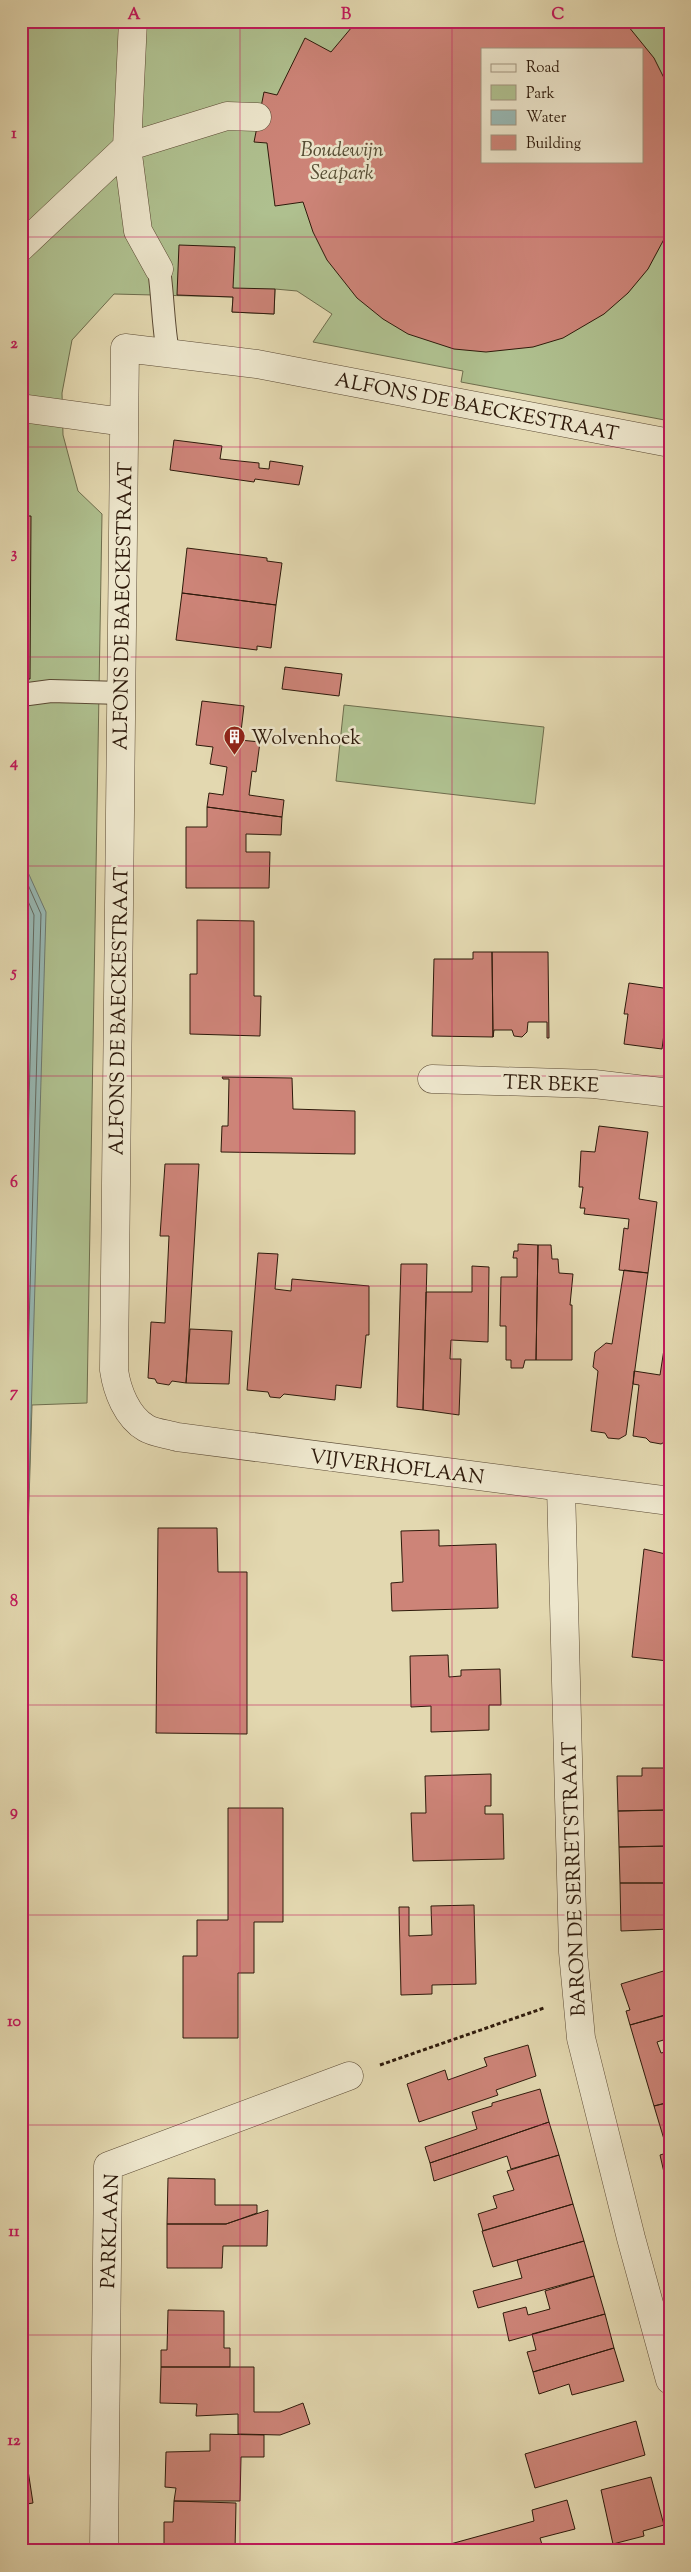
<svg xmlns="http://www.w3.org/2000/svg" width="691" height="2572" viewBox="0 0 691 2572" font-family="'Sorts Mill Goudy',serif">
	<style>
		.green { fill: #afc08f; stroke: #6e6d4d; fill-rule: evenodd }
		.water { fill: #97b8b4; stroke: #6d7970 }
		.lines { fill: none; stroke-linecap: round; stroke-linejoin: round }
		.shore { stroke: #626960; stroke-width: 1 }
		.building { fill: #cd8478; stroke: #2e1a0b; fill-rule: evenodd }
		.lane-casing { stroke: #5b4a34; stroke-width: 24 }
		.street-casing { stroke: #5b4a34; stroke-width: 29 }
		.path { stroke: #2e1a0b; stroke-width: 3; stroke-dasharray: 4 2.5; stroke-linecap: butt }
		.lane { stroke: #ede6cc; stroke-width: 22 }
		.street { stroke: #ede6cc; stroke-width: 28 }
		.grid { fill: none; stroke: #c2185b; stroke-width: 1; stroke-opacity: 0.55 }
		.labels { text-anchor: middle; stroke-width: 5; stroke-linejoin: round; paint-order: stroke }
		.park-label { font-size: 20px; font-style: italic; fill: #554c33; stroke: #ede6cc }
		.street-label { font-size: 20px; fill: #2e1a0b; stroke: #ede6cc }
		.poi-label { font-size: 20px; fill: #2e1a0b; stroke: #ede6cc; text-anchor: start }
		.neatline { fill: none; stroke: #c2185b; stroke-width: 2 }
		.grid-label { font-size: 16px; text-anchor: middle; font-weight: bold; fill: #c2185b }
	</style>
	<rect width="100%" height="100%" fill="#e3d8b0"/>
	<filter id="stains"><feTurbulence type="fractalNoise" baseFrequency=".004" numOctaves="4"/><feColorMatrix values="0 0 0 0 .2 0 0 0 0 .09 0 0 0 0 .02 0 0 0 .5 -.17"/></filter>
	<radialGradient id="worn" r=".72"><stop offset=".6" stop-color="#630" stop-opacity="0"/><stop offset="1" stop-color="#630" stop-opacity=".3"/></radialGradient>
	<path class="green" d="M21,21h649v400l-209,-39 2,-11 -150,-29 19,-28 -35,-23 -22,-2 -1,25 -42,-2 1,-15 -119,-3 -42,46 -10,53 1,42 15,56 24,23 -15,889 -55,2 -11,351zM482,49h160v112h-160z
		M344,705l200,22 -9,77 -199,-23z"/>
	<path class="water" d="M21,857l25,55 -25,844z"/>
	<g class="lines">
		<path class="shore" d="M21,869l20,45 -20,685
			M21,885l13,30 -13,486
			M21,903l6,14 -6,204"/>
	</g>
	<path class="building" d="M357,21h267l30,37 16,32v138l-22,41 -20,24 -24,21 -41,24 -30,9 -47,5 -32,-3 -46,-15 -25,-15 -26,-21 -30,-38 -14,-28 -10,-30 -28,4 -8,-63 -13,-1 10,-50 13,3 28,-57 26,14zM482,49h160v112h-160z
		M179,245l56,2 -2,41 42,1 -1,25 -42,-2 1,-15 -56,-2z
		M174,440l48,6 -2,13 39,4v5l10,1 1,-8 33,5 -4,19 -44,-6 -1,3 -84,-12z
		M21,516h10l-1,163h-9z
		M187,548l80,10v3l15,2 -6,42 -94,-12z
		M182,593l94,12 -5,43 -14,-2v4l-81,-10z
		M285,667l57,7 -3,22 -57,-7z
		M202,701l42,5 -4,34 20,2 -4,30 -4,-1 -3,24 35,5 -2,17 -75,-10 2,-14 14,2 4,-28 -17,-3 3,-17 -17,-2z
		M207,807l75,10 -1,18 -35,-1v18h24l-1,36h-83v-61h21z
		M197,920l57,1v75h7l-1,40 -70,-2v-60h7z
		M473,952h19l1,85 -61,-1 2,-77h39z
		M492,952h56l1,86h-2v-16h-19l-1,10 -5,5 -8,-1 -2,-6h-18l-1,7z
		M629,983l41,6 -8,60 -38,-5 4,-30h-4z
		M222,1077l70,1 1,31 62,2v43l-134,-2 1,-26h6l1,-47h-6z
		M599,1126l49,6 -9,67 18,3 -9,71 -29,-3 5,-42 4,1 1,-10 -45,-5 1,-6h-5l3,-21h-4l2,-36 14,1z
		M165,1164h34l-13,219 -14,-2 -3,4 -12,-2 -2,-4 -7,-1 3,-56 14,1 4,-87h-9z
		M518,1244l20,1 -2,115h-11l-2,8h-12v-8h-5v-34h-6l1,-49h16v-19h-4l1,-7h4z
		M538,1245h13l1,14h6l1,14 14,1 -3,31h2v55h-36z
		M258,1253l20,1 -3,35 16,2 1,-12 77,7v49h-3l-5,53 -25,-3 -1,15 -51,-6 -4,4 -10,-1 -2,-5 -21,-2z
		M401,1264h26l-4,146 -26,-3z
		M472,1266l17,1 -1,75 -37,-2 -1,19h11l-2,56 -36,-5 3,-118h46z
		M624,1270l24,3 -22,162 -7,4 -11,-1 -3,-5 -14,-2 7,-60 -5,-4 2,-15 11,-9 6,1z
		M190,1329l42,2 -3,53 -43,-1z
		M667,1330h3v96l-2,14 -7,4 -11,-2 -4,-4 -13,-2 6,-51 -6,-1 1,-13 26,4z
		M158,1528h59l1,44h29v162l-91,-1z
		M439,1530v16l57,-2 2,64 -106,3 -1,-28 12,-1 -2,-51z
		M644,1549l26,6 -2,106 -36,-4z
		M448,1655l1,22 12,-1v-6l39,-1 1,36h-12v25l-58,2v-26l-20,1 -1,-51z
		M642,1768h28v42l-52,1 -1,-35h25z
		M491,1774v32h-6v8h18l1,45 -91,2 -2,-48h15l-1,-37z
		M228,1808h55v114h-29v51h-16v65h-55v-82h14v-36h31z
		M666,1810l4,36 -51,1 -1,-36z
		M670,1846l-1,37h-49l-1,-36z
		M620,1883h50v46l-49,2z
		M474,1905l2,79 -44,1v9l-31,1 -2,-88h10v29l23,-1 -1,-29z
		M670,1969v45l-40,11 -4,-14 4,-1 -9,-26z
		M668,2014l2,24 -13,4 4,11 9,-2v51l-16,4 -24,-81z
		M528,2045l8,31 -40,14 2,5 -79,27 -12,-38 38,-14 3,10 39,-14 -3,-8z
		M540,2089l9,33 -119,41 -5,-16 52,-18 -5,-17 20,-6v-3z
		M670,2102v42l-4,2 -12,-40z
		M549,2122l10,33 -48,14 -4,-13 -73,25 -4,-18z
		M670,2152v37l-2,1 -8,-35z
		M559,2155l14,49 -90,27 -5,-17 19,-6 -4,-12 21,-6 -7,-19z
		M168,2178l47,1v26h42v8l-31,11h-59z
		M573,2204l11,37 -91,26 -11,-36z
		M268,2210l-1,36h-44l-1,22h-55v-44h59z
		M584,2241l10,35 -116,32 -5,-17 49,-13 -5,-18z
		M594,2276l11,38 -96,27 -6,-28 23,-6 2,8 22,-6 -5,-18z
		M168,2310l56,1v37h6v19h-69v-17h6z
		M605,2314l9,34 -81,24 -6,-20 9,-2 -4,-16z
		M614,2348l10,33 -52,14 -3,-11 -30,10 -6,-22z
		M161,2367h93v45h26l23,-9 7,21 -30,11 -42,-1v-20l-42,2 1,-12 -37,-1z
		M636,2421l9,34 -110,33 -10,-34z
		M210,2434l54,1v22h-23l-1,44h-66l2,-13 -11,-1 1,-35 44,-1z
		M21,2444h3l9,59 -12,2z
		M651,2477l13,48 -21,6 1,5 -31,8 -12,-54z
		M567,2500l8,29 -35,9 4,13h-119l109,-30 -2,-11z
		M174,2501l62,2 -1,48h-71v-29h9z"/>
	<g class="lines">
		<defs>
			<path id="lane" d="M159,269c4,28 4,56 9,84
				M21,695l30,-4 70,2"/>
			<path id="street" d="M133,21l-6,126 11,84 21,38
				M21,247l106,-100 100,-31 30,1
				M21,408l103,14
				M670,443l-413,-79 -132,-16 -11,1022c3,21 13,47 32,58 8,5 22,6 31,9l493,64
				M432,1079l162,5 76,9
				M561,1487l12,465 8,86 50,200 39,142
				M104,2551l4,-385 241,-90"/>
		</defs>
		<use href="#lane" class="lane-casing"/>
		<use href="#street" class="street-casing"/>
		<path class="path" d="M380,2065l164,-57"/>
		<use href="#lane" class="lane"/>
		<use href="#street" class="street"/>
	</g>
	<path class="grid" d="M240,21v2530M452,21v2530M21,237h649M21,447h649M21,657h649M21,866h649M21,1076h649M21,1286h649M21,1496h649M21,1705h649M21,1915h649M21,2125h649M21,2335h649"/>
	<defs>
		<symbol id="building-pin" viewBox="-11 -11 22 30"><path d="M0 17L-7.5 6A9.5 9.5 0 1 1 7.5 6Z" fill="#8f2418" stroke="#ede6cc"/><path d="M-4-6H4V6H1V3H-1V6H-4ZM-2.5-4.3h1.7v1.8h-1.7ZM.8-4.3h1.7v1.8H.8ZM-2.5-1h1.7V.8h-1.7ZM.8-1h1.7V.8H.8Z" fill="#fff"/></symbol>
	</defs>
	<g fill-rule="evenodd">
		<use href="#building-pin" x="222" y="724" width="25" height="34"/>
	</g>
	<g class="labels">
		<g class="park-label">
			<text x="342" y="156">Boudewijn<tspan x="342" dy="23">Seapark</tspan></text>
		</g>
		<g class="street-label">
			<text transform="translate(477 406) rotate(11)" y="7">ALFONS DE BAECKESTRAAT</text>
			<text transform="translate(122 606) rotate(-89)" y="7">ALFONS DE BAECKESTRAAT</text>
			<text transform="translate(118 1011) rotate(-89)" y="7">ALFONS DE BAECKESTRAAT</text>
			<text transform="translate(551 1083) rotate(2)" y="7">TER BEKE</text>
			<text transform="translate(397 1466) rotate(7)" y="7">VIJVERHOFLAAN</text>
			<text transform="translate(573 1879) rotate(-92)" y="7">BARON DE SERRETSTRAAT</text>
			<text transform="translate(109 2231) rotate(-88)" y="7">PARKLAAN</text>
		</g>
		<g class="poi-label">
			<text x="251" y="744">Wolvenhoek</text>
		</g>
	</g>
	<rect width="691" height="2572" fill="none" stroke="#e3d8b0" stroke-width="55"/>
	<rect x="481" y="48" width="162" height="115" fill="#ede6cc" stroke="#a1947f"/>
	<rect x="491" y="64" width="25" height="8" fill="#ede6cc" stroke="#a1947f"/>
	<text x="526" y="72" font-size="15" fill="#2e1a0b">Road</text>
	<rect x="491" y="85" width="25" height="15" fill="#afc08f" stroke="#a1947f"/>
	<text x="526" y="98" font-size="15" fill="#2e1a0b">Park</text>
	<rect x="491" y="110" width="25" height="15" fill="#97b8b4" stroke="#a1947f"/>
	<text x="526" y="122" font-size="15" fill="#2e1a0b">Water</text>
	<rect x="491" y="135" width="25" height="15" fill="#cd8478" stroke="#a1947f"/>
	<text x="526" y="148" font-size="15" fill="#2e1a0b">Building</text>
	<rect x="28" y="28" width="636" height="2516" class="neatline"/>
	<g class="grid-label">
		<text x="134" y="19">A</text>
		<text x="346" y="19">B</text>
		<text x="558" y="19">C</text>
		<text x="14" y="138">1</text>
		<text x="14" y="348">2</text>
		<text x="14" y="558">3</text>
		<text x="14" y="767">4</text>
		<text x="14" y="977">5</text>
		<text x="14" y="1187">6</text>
		<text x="14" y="1397">7</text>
		<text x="14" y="1606">8</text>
		<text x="14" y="1816">9</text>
		<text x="14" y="2026">10</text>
		<text x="14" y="2236">11</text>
		<text x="14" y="2445">12</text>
	</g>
	<rect width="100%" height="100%" filter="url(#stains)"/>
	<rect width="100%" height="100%" fill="url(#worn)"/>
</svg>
